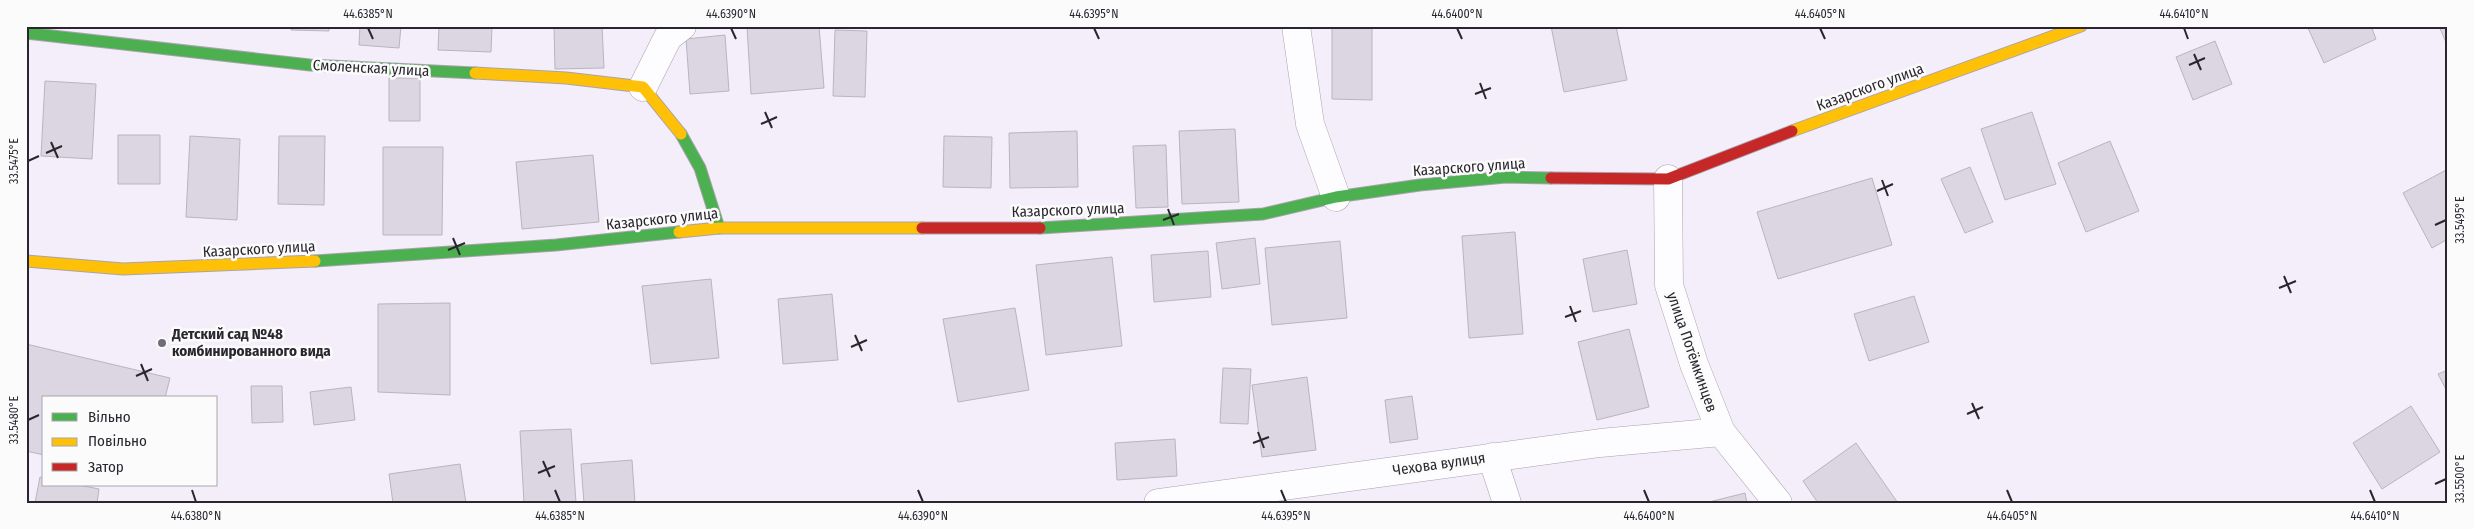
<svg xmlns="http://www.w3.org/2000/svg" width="2474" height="529" viewBox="0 0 2474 529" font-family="'Fira Sans Condensed',sans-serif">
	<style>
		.building { fill: #dcd6e3; stroke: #b9b4be }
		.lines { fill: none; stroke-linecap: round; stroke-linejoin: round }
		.street-casing { stroke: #a8a3ad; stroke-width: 29 }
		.fast-casing { stroke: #a8a3ad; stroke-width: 13 }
		.slow-casing { stroke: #a8a3ad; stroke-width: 13 }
		.jam-casing { stroke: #a8a3ad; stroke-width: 13 }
		.street { stroke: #fdfcfe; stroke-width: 28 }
		.fast { stroke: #4caf50; stroke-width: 11 }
		.slow { stroke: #ffc107; stroke-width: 11 }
		.jam { stroke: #c62828; stroke-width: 11 }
		.ticks { fill: none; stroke: #2a262f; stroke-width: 2 }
		.poi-dot { fill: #716c76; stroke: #fbfbfb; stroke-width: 2 }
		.labels { text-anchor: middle; stroke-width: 5; stroke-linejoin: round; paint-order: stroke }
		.street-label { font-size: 15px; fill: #2a262f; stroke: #fbfbfb }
		.poi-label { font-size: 15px; font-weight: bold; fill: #2a262f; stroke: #fbfbfb; text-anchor: start }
		.neatline { fill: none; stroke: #2a262f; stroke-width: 2 }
		.ticks-label { font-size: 12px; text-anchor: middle; fill: #2a262f }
	</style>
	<rect width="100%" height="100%" fill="#f4eefa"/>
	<path class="building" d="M291,26h38v5l-38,-1z
		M360,26h41l-2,22 -40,-3z
		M439,26h53l-1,26 -53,-2z
		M554,26h48l2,42 -49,1z
		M747,26h72l5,62 -73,6z
		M1551,26h65l11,54 -63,12z
		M2307,26h64l5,13 -52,24z
		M2439,26h9v21z
		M1332,27h40v73l-40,-1z
		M835,30l32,1 -2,66 -32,-1z
		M725,35l4,56 -39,3 -4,-55z
		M2215,41l17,43 -39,16 -17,-43z
		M389,78h31v43h-31z
		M45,81l51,3 -4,75 -51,-3z
		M2032,112l24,72 -51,16 -24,-71z
		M1235,129l4,73 -57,2 -3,-73z
		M1077,131l1,56 -68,1 -1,-55z
		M118,135h42v49h-42z
		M190,136l50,3 -3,81 -51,-3z
		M279,136h46l-1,69 -46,-1z
		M944,136l48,1 -1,51 -48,-1z
		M2110,141l29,70 -53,21 -28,-69z
		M1166,145l2,62 -32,1 -3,-62z
		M383,147h60l-1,88h-59z
		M593,155l6,67 -77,7 -6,-67z
		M1970,167l23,55 -28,11 -24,-54z
		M2448,169v70l-16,9 -29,-55z
		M1872,178l20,67 -114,34 -21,-67z
		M1515,232l8,102 -54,4 -7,-102z
		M1255,238l5,46 -38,5 -6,-46z
		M1340,241l7,77 -75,7 -7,-77z
		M1627,250l10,54 -44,8 -10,-53z
		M1208,251l3,46 -57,5 -3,-47z
		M1112,257l10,89 -76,9 -10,-90z
		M711,279l8,79 -68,6 -9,-78z
		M832,294l6,66 -55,4 -5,-65z
		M1914,296l15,46 -60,19 -15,-47z
		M450,303v92l-72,-3v-88z
		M1015,308l14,82 -71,12 -15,-83z
		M1629,329l20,78 -52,13 -19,-78z
		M26,344l144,34 -5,20h-121v57l-18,-4z
		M1223,368l28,1 -3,55 -28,-1z
		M2448,370v23l-10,-19z
		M1307,377l9,73 -54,7 -10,-72z
		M251,386h31l1,36 -31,1z
		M351,387l4,33 -41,5 -4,-33z
		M1412,396l6,43 -28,4 -5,-43z
		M2411,406l29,46 -58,37 -29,-46z
		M571,429l5,74h-52l-4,-72z
		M1175,439l2,37 -60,4 -2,-37z
		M1856,443l42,60h-80l-15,-22z
		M632,460l3,43h-51l-3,-39z
		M460,464l6,39h-73l-4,-29z
		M40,477l4,1v7h35l20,4 -2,14h-62z
		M1745,493l2,10h-42z"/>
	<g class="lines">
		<defs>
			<path id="street" d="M1296,26l14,98 26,73
				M643,87l25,-50 14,-11
				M1668,179l1,106 25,79 27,68 57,71
				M1492,457l15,46
				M1158,503l442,-60 121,-11"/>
			<path id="fast" d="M26,33l284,32 165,8
				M681,134l19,34 19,60
				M1040,228l223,-14 73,-17 84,-12 86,-8 45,1
				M315,261l241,-16 123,-13"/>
			<path id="slow" d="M475,73l91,5 77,9 38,47
				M1792,131l289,-105
				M679,232l40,-4h203
				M26,261l97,8 192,-8"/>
			<path id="jam" d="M1551,178l117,1 124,-48
				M922,228h118"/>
		</defs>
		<use href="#street" class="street-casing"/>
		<use href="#fast" class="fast-casing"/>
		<use href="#slow" class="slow-casing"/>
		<use href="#jam" class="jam-casing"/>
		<use href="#street" class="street"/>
		<use href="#fast" class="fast"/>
		<use href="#slow" class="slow"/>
		<use href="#jam" class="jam"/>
	</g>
	<path class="ticks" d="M368,28l5,11M731,28l5,11M1094,28l5,11M1457,28l5,11M1820,28l5,11M2184,28l4,11M2194,54l7,16M2189,65l16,-7M1480,83l6,16M1475,94l16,-6M765,112l7,16M761,124l16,-7M51,142l7,16M46,153l16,-7M28,161l11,-5M1882,180l6,16M1877,191l16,-7M1168,209l6,16M1163,220l16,-6M2435,225l11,-5M453,238l7,17M448,250l17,-7M2284,276l7,17M2279,288l17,-7M1570,306l6,16M1565,317l16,-6M855,335l7,16M851,347l16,-7M141,364l7,17M136,376l16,-7M1972,403l7,16M1967,414l16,-7M28,420l11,-5M1258,432l6,16M1253,443l16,-6M543,461l7,16M538,473l17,-7M2435,484l11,-5M192,490l4,12M555,490l5,12M918,490l5,12M1281,490l5,12M1644,490l5,12M2007,490l5,12M2370,490l5,12"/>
	<circle class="poi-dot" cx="162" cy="343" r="5"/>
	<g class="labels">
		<g class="street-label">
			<text transform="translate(371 68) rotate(3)" y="5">Смоленская улица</text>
			<text transform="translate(1870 87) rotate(-20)" y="5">Казарского улица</text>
			<text transform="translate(1469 167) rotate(-4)" y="5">Казарского улица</text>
			<text transform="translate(1068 210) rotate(-2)" y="5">Казарского улица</text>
			<text transform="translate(662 219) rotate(-6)" y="5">Казарского улица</text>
			<text transform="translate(259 249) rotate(-3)" y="5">Казарского улица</text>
			<text transform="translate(1692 352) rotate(71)" y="5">улица Потёмкинцев</text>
			<text transform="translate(1439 464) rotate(-8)" y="5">Чехова вулиця</text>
		</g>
		<g class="poi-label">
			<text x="172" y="339">Детский сад №48<tspan x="172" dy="17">комбинированного вида</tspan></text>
		</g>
	</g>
	<rect width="2474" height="529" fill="none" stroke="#fbfbfb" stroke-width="55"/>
	<rect x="42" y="396" width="175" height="90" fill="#fbfbfb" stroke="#a7a6a9"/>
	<rect x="52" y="413" width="25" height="8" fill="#4caf50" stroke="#a7a6a9"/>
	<text x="88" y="422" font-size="15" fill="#2a262f">Вільно</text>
	<rect x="52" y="438" width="25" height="8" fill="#ffc107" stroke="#a7a6a9"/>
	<text x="88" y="446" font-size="15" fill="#2a262f">Повільно</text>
	<rect x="52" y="463" width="25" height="8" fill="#c62828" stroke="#a7a6a9"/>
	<text x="88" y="472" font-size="15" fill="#2a262f">Затор</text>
	<rect x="28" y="28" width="2418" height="474" class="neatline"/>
	<g class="ticks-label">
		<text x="368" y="18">44.6385°N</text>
		<text x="731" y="18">44.6390°N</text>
		<text x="1094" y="18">44.6395°N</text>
		<text x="1457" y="18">44.6400°N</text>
		<text x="1820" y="18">44.6405°N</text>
		<text x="2184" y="18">44.6410°N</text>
		<text transform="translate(14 161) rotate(-90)" y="4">33.5475°E</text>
		<text transform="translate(2460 220) rotate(-90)" y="4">33.5495°E</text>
		<text transform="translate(14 420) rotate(-90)" y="4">33.5480°E</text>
		<text transform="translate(2460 479) rotate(-90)" y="4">33.5500°E</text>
		<text x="196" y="520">44.6380°N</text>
		<text x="560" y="520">44.6385°N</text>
		<text x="923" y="520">44.6390°N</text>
		<text x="1286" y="520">44.6395°N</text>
		<text x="1649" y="520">44.6400°N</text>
		<text x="2012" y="520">44.6405°N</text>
		<text x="2375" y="520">44.6410°N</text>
	</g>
</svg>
